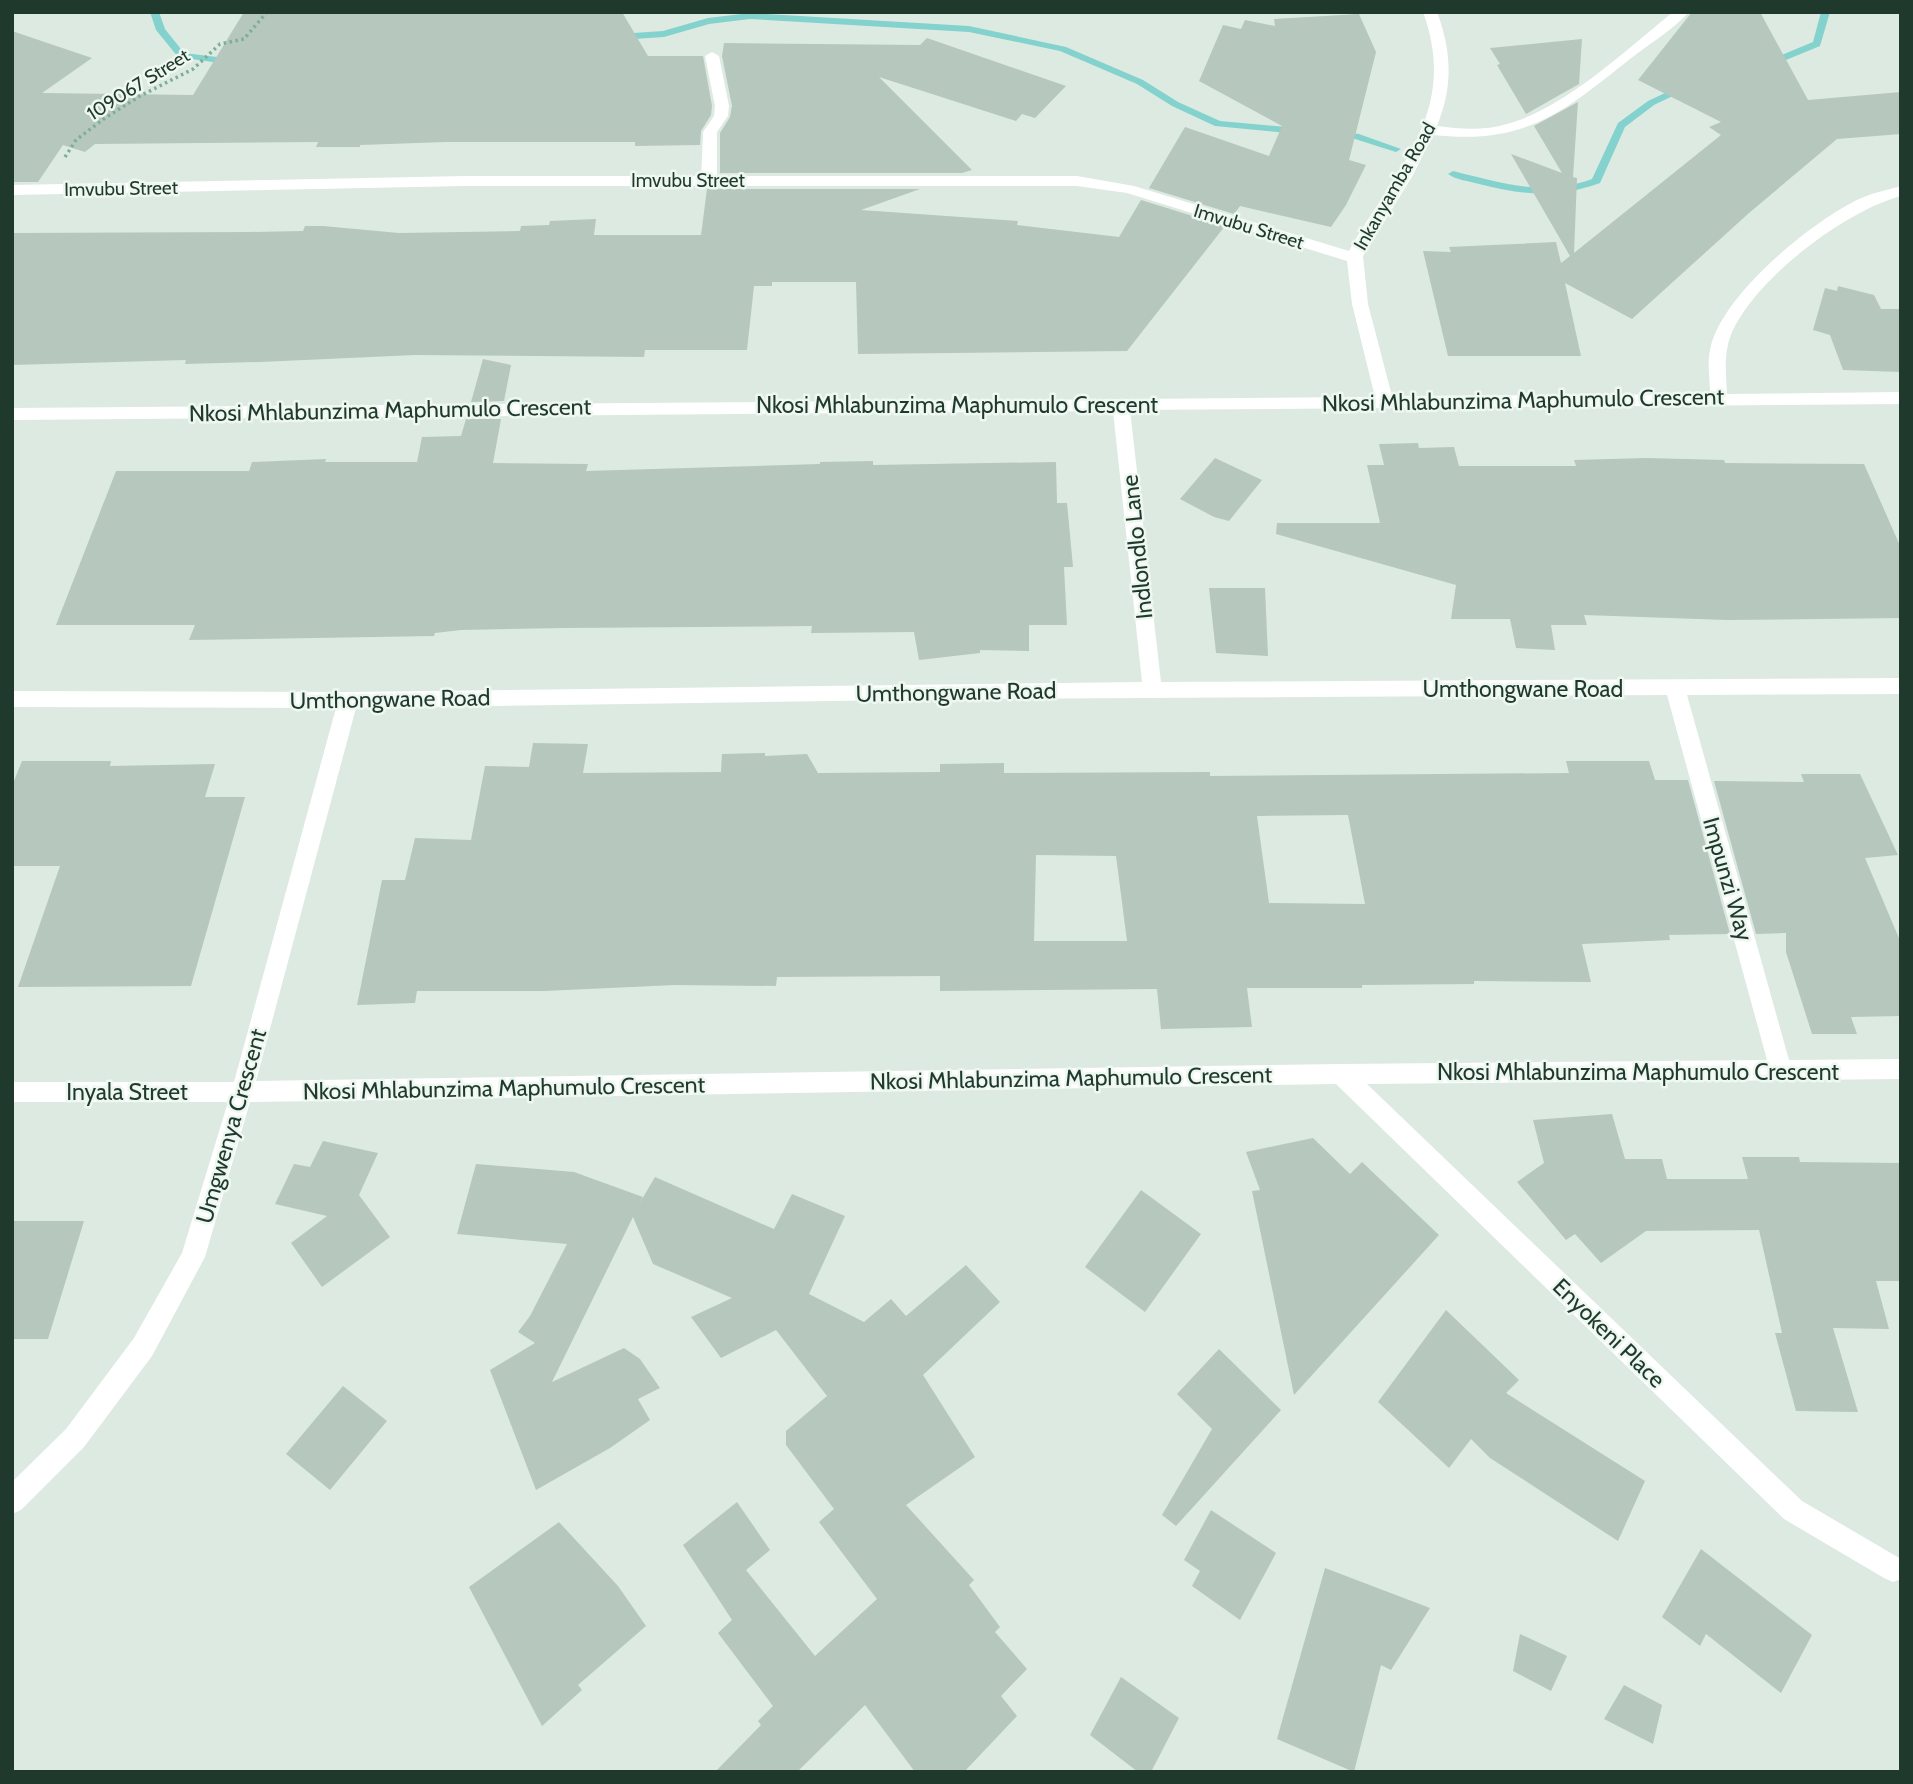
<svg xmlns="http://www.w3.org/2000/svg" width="1913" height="1784" viewBox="0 0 1913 1784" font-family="Cabin,sans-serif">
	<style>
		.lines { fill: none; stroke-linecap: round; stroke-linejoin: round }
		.stream { fill: #83d2cd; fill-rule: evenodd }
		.building { fill: #b6c7bd; fill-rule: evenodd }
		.path { stroke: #7daf94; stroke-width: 3.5; stroke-dasharray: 2.5 3.5; stroke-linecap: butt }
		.lane { fill: #fff; fill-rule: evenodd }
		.street { fill: #fff; fill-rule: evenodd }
		.labels { text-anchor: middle; stroke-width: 5; stroke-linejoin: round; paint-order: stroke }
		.far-street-label { font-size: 19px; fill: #1f3a2c; stroke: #eef7f0 }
		.street-label { font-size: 23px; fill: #1f3a2c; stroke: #eef7f0 }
	</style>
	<rect width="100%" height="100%" fill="#ddeae2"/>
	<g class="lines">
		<path class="stream" d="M150,12h9l6,17 19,24 49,6 5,3 -5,3 -55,-8 -22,-27z
			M1821,12h9l-10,34 -49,20h-6v-4l48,-20z
			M750,13l219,13 97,21 77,33 35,22 42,19 77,7 5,3 -5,3 -82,-8 -43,-20 -35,-22 -77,-33 -91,-19 -219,-13 -41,5 -45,13 -45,3 -5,-3 5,-3 44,-3 45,-13z
			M1684,84l5,3 -2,2 -33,16 -29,22 -25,56c-45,16 -76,12 -121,1 -10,-3 -23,-4 -31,-10l5,-3c49,12 89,26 139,8l26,-56 30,-22z
			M1338,131l21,3 42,15 -5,3 -41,-13 -20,-3 -2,-2z"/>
	</g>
	<path class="building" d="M244,12h378l26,44h55l9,50 -1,9 -10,16 -1,14 -65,1v-4h-189l-86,3v2h-44l2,-5 -223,2 -10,8 -22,-7 -25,37h-26v-151l80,27 -50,35 151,2z
		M1692,12h68l48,88 93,-8v42l-64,5 -88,74 -117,106 -67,-36 16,73h-133l-25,-105 28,1 -2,-5 107,-5 5,21 9,-7 -59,-102 51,19 -28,-47 44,-24 -5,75 4,1 -3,75 147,-118 -12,-8 12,-5 -83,-42z
		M1359,14l17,38 -27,108 17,5 -20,40 -15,22 -91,-21 -6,8 -85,-26 36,-61 84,29 13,-30 -83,-45 24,-56 18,4 4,-9 30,6 -1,-7z
		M927,38l139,48 -31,32 -13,-4 -6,7 -137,-44 93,93 -10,3h-242v-40l10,-16 2,-11 -10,-50 2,-13 196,2z
		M1582,39l-3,45 -53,30 -29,-49 3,-1 -10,-16z
		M707,189h213l-59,21 157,11 -1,4 102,12 22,-37 84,26 -98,125 -269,3 -2,-72h-84v4h-18l-7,64h-102l-1,7 -229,-2 -155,7 -75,2 1,-4 -174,5v-132l237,-1 54,-1 2,-5h18l76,7 121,-2 1,-5 28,-1 1,-4 46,-2 -2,16h107z
		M1838,286l36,9 7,14h20v63l-58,-2 -13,-35 -17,-5 12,-42 12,3z
		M483,359l28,6 -7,36 -33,1z
		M466,419h35l-8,44 95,1 -2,7 234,-7v-2l53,-1v4l183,-3 1,41h10l6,64h-9l3,58h-38v26l-49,-1v3l-61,7 -5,-28 -103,1 1,-7 -249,2 -102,2 -26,3 -1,3 -245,4 6,-15h-139l60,-154h133l3,-9 74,-3 -1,3h92l5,-25 39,-1z
		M1418,443l1,5 35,-1 5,19h117l-2,-6 72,-2 78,2 1,3 139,1 37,84v70l-174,2 -143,-5 3,10h-36l4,25 -39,-2 -6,-29h-59l5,-34 -180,-51 1,-11h103l-13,-58h17l-5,-21z
		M1215,458l47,22 -33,41 -15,-4 -34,-18z
		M1209,588h56l3,68 -52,-3z
		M533,743l55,1 -5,29 138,-1 1,-18 43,-1v3l42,-2 11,19 122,-1v-8l64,-1v10l206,-1v4l359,-3 -3,-12h83l6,19h33l42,154 -61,1 1,5 -88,4 9,38 -117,-1v3l-112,1v3h-115l5,39 -91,2 -4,-40 -217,2v-15l-163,1 -1,9 -101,-1 -131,6h-127l-2,12 -58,2 25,-125h23l10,-42 56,2 14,-74 44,1zM1348,815l17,89 -96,-1 -12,-87zM1036,855l80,1 11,85h-93z
		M22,761h89l-1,5 105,-2 -10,33h40l-54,189 -173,1 42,-121h-48v-80z
		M1801,774h59l38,81 -33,3 36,85v73l-50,1 6,17h-45l-26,-82v-19l-30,1 -42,-153 90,1z
		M1612,1114l13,45h37l5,20h81l-6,-22h57l1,5 101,1v118h-25l13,48 -56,-1 25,84 -62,-1 -21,-78h7l-23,-103 -113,1 -45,32 -26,-29 -9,6 -49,-58 27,-19 -11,-43z
		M1313,1138l37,36 12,-12 77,73 -145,160 -42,-204 8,-1 -14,-38z
		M323,1141l55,12 -19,42 31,42 -68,50 -31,-44 36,-27 -52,-12 19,-40 16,3z
		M476,1164l98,8 69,25 -5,9 17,-29 119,52 18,-35 53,22 -36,78 55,28 27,-23 15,17 60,-51 34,37 -77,73 52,82 -69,48 68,75 -5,5 31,42 -5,5 32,37 -26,27 16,20 -53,56h-49l-50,-67 -68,67h-82l46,-47 -3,-4 15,-15 -55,-73 14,-13 -49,-75 54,-43 33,48 -24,20 69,86 62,-57 -58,-77 15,-13 -48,-64v-14l41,-35 -51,-66 -55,28 -30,-41 41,-19 -79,-34 -20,-47 -81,165 72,-34 16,11 20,29 -22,11 12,21 -40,28 -74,42 -46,-120 45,-27 -17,-11 12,-16 37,-72 -110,-10z
		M1141,1190l60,44 -56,78 -60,-45z
		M12,1221h72l-36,118h-36z
		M1446,1310l73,70 -13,13 139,88 -27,60 -128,-83 -19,-19 -22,29 -71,-66z
		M1219,1349l62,61 -105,116 -14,-11 50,-86 -35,-35z
		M343,1386l44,35 -57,69 -44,-36z
		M1211,1510l65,43 -36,67 -48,-34 8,-15 -16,-11z
		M559,1522l59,64 28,40 -68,59 4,5 -40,36 -73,-139z
		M1701,1549l111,86 -31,58 -75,-59 -6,12 -38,-29z
		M1325,1568l105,40 -39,62 -10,-5 -27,107 -77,-33z
		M1520,1634l47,22 -16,35 -38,-20z
		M1121,1677l58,41 -28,54h-13l-48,-37z
		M1624,1685l38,20 -9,39 -49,-25z"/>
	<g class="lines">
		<path class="path" d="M65,157l11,-17 29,-22 35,-22 53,-27 27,-25 24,-5 23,-27"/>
		<path class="lane" d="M712,52l7,4 10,50 -1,10 -11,16v48l-8,5 -8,-5 2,-48 11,-16 1,-10 -10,-50z"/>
		<path class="street" d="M1423,12h14c15,40 16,75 0,114 23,3 47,5 70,-2 57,-15 120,-75 166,-112h16c-16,18 -40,32 -59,47 -68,54 -105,86 -197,76l-20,40 -50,81 5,48 24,92 318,-2c0,-14 -3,-30 0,-44 10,-54 101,-128 149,-151 13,-6 28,-9 42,-13v10c-56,15 -143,81 -168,134 -10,21 -7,42 -6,64l174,-2v12l-771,6 31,272 740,-4v16l-214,1 102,365 112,-1v20l-534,5 435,417 99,58v20l-8,3 -9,-4 -100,-59 -448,-435 -1086,18 -45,155 -53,99 -68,91 -63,63 -9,4v-32l54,-53 68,-91 48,-85 46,-151h-216v-20h222l102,-374 -324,-1v-16l336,1 794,-10 -29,-271 -1101,9v-12l1363,-11 -23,-93 -5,-43 -220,-68 -50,-7h-612l-453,9v-10l453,-9h612l57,10 215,65c46,-81 111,-138 74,-239zM1667,695l100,365 -426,4 -1085,17 100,-373 611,-9z"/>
	</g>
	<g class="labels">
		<g class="far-street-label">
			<text transform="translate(138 84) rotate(-32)" y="7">109067 Street</text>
			<text x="688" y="187">Imvubu Street</text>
			<text transform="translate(1394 186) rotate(-60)" y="7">Inkanyamba Road</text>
			<text transform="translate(121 188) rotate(-1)" y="7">Imvubu Street</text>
			<text transform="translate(1249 226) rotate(17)" y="7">Imvubu Street</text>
		</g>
		<g class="street-label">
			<text transform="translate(1523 400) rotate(-1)" y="8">Nkosi Mhlabunzima Maphumulo Crescent</text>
			<text x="957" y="413">Nkosi Mhlabunzima Maphumulo Crescent</text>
			<text transform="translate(390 410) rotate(-1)" y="8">Nkosi Mhlabunzima Maphumulo Crescent</text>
			<text transform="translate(1137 547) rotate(-96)" y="8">Indlondlo Lane</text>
			<text x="1523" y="697">Umthongwane Road</text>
			<text transform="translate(956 692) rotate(-1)" y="8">Umthongwane Road</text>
			<text transform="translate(390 699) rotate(-1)" y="8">Umthongwane Road</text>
			<text transform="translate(1728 879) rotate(74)" y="8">Impunzi Way</text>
			<text x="1638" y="1080">Nkosi Mhlabunzima Maphumulo Crescent</text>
			<text transform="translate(1071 1078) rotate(-1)" y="8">Nkosi Mhlabunzima Maphumulo Crescent</text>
			<text transform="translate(504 1088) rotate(-1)" y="8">Nkosi Mhlabunzima Maphumulo Crescent</text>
			<text x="127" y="1100">Inyala Street</text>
			<text transform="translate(231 1126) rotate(-74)" y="8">Umgwenya Crescent</text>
			<text transform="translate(1609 1333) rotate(44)" y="8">Enyokeni Place</text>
		</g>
	</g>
	<rect width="1913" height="1784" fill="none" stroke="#1f3a2c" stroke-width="28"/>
</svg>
